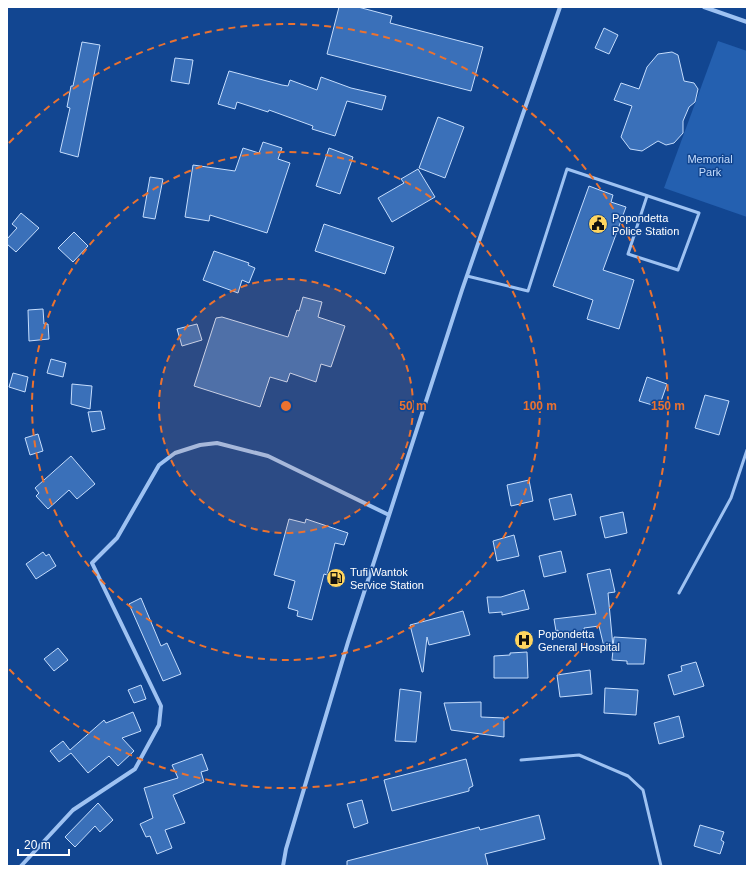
<svg xmlns="http://www.w3.org/2000/svg" width="754" height="873" viewBox="0 0 754 873" font-family="Arial,sans-serif">
	<style>
		.green { fill: #2460b0 }
		.building { fill: #3a70b9; stroke: #c5ddfd }
		.lines { fill: none; stroke-linecap: round; stroke-linejoin: round }
		.service { stroke: #9ec2f2; stroke-width: 3 }
		.minor { stroke: #9ec2f2; stroke-width: 4 }
		.ring { fill: none; stroke: #eb7230; stroke-width: 2; stroke-dasharray: 7 5 }
		.labels { text-anchor: middle; stroke-width: 3; stroke-linejoin: round; paint-order: stroke }
		.park-label { font-size: 11px; fill: #c5ddfd; stroke: #124691 }
		.poi-label { font-size: 11px; fill: #fff; stroke: #124691; text-anchor: start }
		.centre { fill: #eb7230; stroke: #124691; stroke-width: 2 }
		.ring-label { font-size: 12px; text-anchor: middle; font-weight: bold; fill: #eb7230; stroke: #124691; stroke-width: 3; stroke-linejoin: round; paint-order: stroke }
	</style>
	<rect width="100%" height="100%" fill="#124691"/>
	<path class="green" d="M718,41l29,10v166l-83,-29z"/>
	<path class="building" d="M339,7h19l34,9 -2,7 93,24 -12,44 -144,-37z
		M604,28l14,7 -9,19 -14,-6z
		M82,42l18,3 -22,112 -18,-5 10,-44 -3,-1 4,-21h2z
		M672,52l6,3 6,26 10,2 4,6 -3,13 -6,5 -6,14v12l-9,10 -8,2 -8,-4 -16,10 -12,-2 -9,-12 11,-31 -18,-6 7,-17 18,6 8,-22 11,-13z
		M175,58l18,2 -4,24 -18,-3z
		M229,71l53,14 6,1 2,-6 27,10 4,-13 30,11 35,8 -4,14 -35,-9 -12,35 -23,-7 1,-3 -44,-16 -1,2 -31,-10 -2,7 -17,-5z
		M438,117l26,10 -19,51 -26,-10z
		M263,142l19,6 -4,11 12,4 -23,70 -57,-18 -1,6 -24,-4 8,-52 42,6 8,-23 16,5z
		M329,148l24,9 -13,37 -24,-8z
		M418,169l17,28 -43,25 -14,-24 26,-15 -3,-4z
		M150,177l13,2 -8,40 -12,-2z
		M589,186l24,9 -2,7 15,5 -23,63 31,10 -15,49 -32,-10 6,-19 -40,-14z
		M21,213l18,15 -23,24 -9,-8v-5l10,-11 -5,-4z
		M324,224l70,23 -9,27 -70,-23z
		M74,232l14,14 -15,16 -15,-14z
		M214,251l35,12 -1,2 7,3 -6,15 -7,-3 -4,13 -35,-13z
		M303,297l19,5 -4,15 27,9 -14,41 -10,-3 -5,18 -26,-9 -3,9 -17,-5 -10,30 -66,-21 22,-68 6,-1 66,20 9,-27 2,1z
		M43,309l1,15h4l1,15 -20,2 -1,-31z
		M197,324l5,16 -20,6 -5,-17z
		M51,359l15,4 -3,14 -16,-4z
		M13,373l15,4 -3,15 -16,-5z
		M647,377l20,7 -8,23 -20,-6z
		M72,384l20,2 -2,23 -19,-5z
		M705,395l24,6 -10,34 -24,-7z
		M101,411l4,18 -13,3 -4,-20z
		M38,434l5,17 -13,4 -5,-17z
		M71,456l24,28 -18,15 -8,-9 -21,19 -12,-13 3,-3 -4,-5z
		M529,480l4,21 -22,5 -4,-21z
		M571,494l5,21 -22,5 -5,-21z
		M623,512l4,21 -22,5 -5,-21z
		M289,519l16,4 1,-4 42,14 -4,12 -9,-2 -8,32 -3,-1 -12,46 -15,-4 1,-5 -10,-3 7,-27 -21,-6z
		M514,535l5,21 -22,5 -4,-20z
		M561,551l5,21 -22,5 -5,-21z
		M43,552l3,4 3,-2 7,12 -20,13 -10,-15z
		M610,569l5,23 -7,1 5,54 1,-10 32,2 -2,25h-17v-3l-15,-1 1,-10 -8,1 -6,-25 -15,2 1,8 -25,3 -2,-9 -2,1 -2,-12 42,-5 -9,-40z
		M524,590l5,19 -27,6v-3l-13,1 -2,-16h14z
		M141,598l20,48 6,-3 14,31 -18,7 -34,-77z
		M463,611l7,24 -41,10 -2,-8 -4,35h-1l-12,-47z
		M58,648l10,12 -14,11 -10,-12z
		M527,652l1,26h-34v-22l16,-1v-2z
		M696,662l8,24 -30,9 -6,-20 14,-4 -1,-5z
		M590,670l2,24 -32,3 -3,-22z
		M141,685l5,14 -12,4 -6,-13z
		M605,688l33,2 -2,25 -32,-2z
		M400,689l21,3 -5,50 -21,-1z
		M481,702v15l23,1v19l-53,-7 -7,-27z
		M133,712l8,19 -19,7 12,13 -16,15 -9,-10 -21,17 -17,-20 -12,9 -9,-11 13,-10 7,9 34,-30 2,3z
		M679,716l5,21 -25,7 -5,-21z
		M202,754l6,16 -7,2 3,10 -31,13 12,28 -20,7 7,18 -15,6 -7,-18 -4,1 -6,-13 13,-6 -9,-30 34,-10 -6,-13z
		M466,759l7,27 -4,2v3l-77,20 -8,-31z
		M362,800l6,23 -14,5 -7,-24z
		M98,803l15,17 -13,12 -5,-6 -20,21 -10,-10z
		M539,815l6,24 -60,15 3,12h-141v-5l132,-34 1,3z
		M700,825l24,7 -3,8 3,2 -4,12 -26,-8z"/>
	<g class="lines">
		<path class="service" d="M467,276l61,15 39,-122 132,44 -21,57 -50,-16 19,-58
			M679,593l52,-95 16,-48
			M521,760l58,-5 49,21 15,14 18,76"/>
		<path class="minor" d="M704,7l43,15
			M21,866l52,-56 62,-41 24,-44 2,-19 -69,-143 25,-25 42,-73 16,-12 25,-8 17,-2 51,13 121,59
			M283,866l3,-17 62,-207 114,-352 98,-283"/>
	</g>
	<circle cx="286" cy="406" r="127" fill="#eb7230" fill-opacity=".12"/>
	<g class="ring">
		<circle cx="286" cy="406" r="127"/>
		<circle cx="286" cy="406" r="254"/>
		<path d="M9 143A382 382 0 1 1 9 669"/>
	</g>
	<defs>
		<symbol id="civic-disc" viewBox="-11 -11 22 22"><circle r="9.5" fill="#ffd55f" stroke="#124691"/><path d="M-.6-6.5H3V-4.5H.6V-3L4-1V1h2V6H-6V1h2V-1L-.6-3ZM-1.2 2.5V6h2.4V2.5Z" fill="#111"/></symbol>
		<symbol id="fuel-disc" viewBox="-11 -11 22 22"><circle r="9.5" fill="#ffd55f" stroke="#124691"/><path d="M-5.5-6h7V0h2V4h1.3V-2.5L3-4.5l.8-.8L6-3V5H2.5V1h-1V6h-7ZM-4.2-4.7v3.2H.2V-4.7Z" fill="#111"/></symbol>
		<symbol id="hospital-disc" viewBox="-11 -11 22 22"><circle r="9.5" fill="#ffd55f" stroke="#124691"/><path d="M-5-5h3v3.5h4V-5h3V5h-3V1.5h-4V5h-3Z" fill="#111"/></symbol>
	</defs>
	<g fill-rule="evenodd">
		<use href="#civic-disc" x="587" y="213" width="22" height="22"/>
		<use href="#fuel-disc" x="325" y="567" width="22" height="22"/>
		<use href="#hospital-disc" x="513" y="629" width="22" height="22"/>
	</g>
	<g class="labels">
		<g class="park-label">
			<text x="710" y="163">Memorial<tspan x="710" dy="13">Park</tspan></text>
		</g>
		<g class="poi-label">
			<text x="612" y="222">Popondetta<tspan x="612" dy="13">Police Station</tspan></text>
			<text x="350" y="576">Tufi Wantok<tspan x="350" dy="13">Service Station</tspan></text>
			<text x="538" y="638">Popondetta<tspan x="538" dy="13">General Hospital</tspan></text>
		</g>
	</g>
	<circle cx="286" cy="406" r="6" class="centre"/>
	<g class="ring-label">
		<text x="413" y="410">50 m</text>
		<text x="540" y="410">100 m</text>
		<text x="668" y="410">150 m</text>
	</g>
	<rect width="754" height="873" fill="none" stroke="#ffffff" stroke-width="16"/>
	<path d="M18 849v6h51v-6" fill="none" stroke="#ffffff" stroke-width="2"/>
	<text x="24" y="849" font-size="12" fill="#ffffff" stroke="#124691" stroke-width="3" paint-order="stroke">20 m</text>
</svg>
